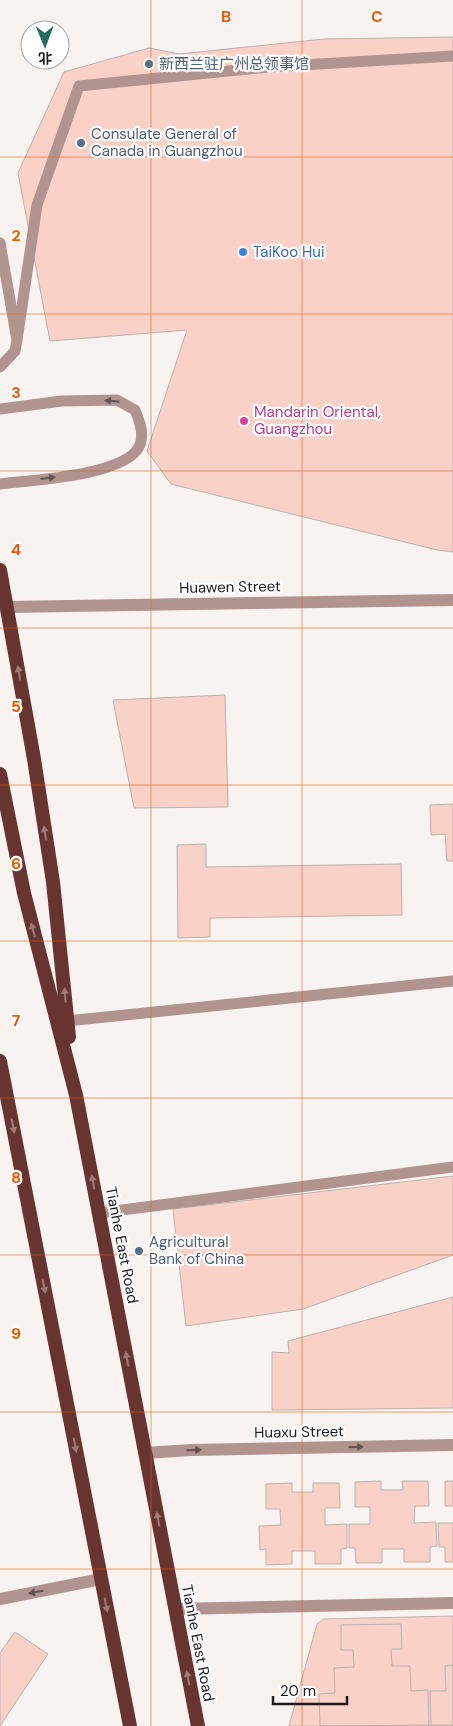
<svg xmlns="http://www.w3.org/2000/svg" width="453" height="1726" viewBox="0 0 453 1726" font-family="'DM Sans','Noto Sans SC',sans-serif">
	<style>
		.building { fill: #fad1c6; stroke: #b8b1b0 }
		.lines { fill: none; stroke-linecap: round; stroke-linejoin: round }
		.service { stroke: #b19390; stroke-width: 11 }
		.minor { stroke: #b19390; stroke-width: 12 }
		.trunk { stroke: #683432; stroke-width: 14 }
		.oneway { fill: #605250 }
		.oneway2 { fill: #9d7b7a }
		.grid { fill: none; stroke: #e8590c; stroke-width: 1; stroke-opacity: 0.55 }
		.service-dot { fill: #5c6f8a; stroke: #fff; stroke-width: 2 }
		.shop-dot { fill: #3f7fe0; stroke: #fff; stroke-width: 2 }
		.hotel-dot { fill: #d1479c; stroke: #fff; stroke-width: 2 }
		.labels { text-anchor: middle; stroke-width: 4.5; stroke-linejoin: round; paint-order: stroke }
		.service-label { font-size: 15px; fill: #4e5e75; stroke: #fff; text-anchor: start }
		.shop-label { font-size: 15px; fill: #366cbe; stroke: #fff; text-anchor: start }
		.hotel-label { font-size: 15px; fill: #b23c85; stroke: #fff; text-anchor: start }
		.street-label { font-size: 15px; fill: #1e1c1b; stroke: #fff }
		.grid-label { font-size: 16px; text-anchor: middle; font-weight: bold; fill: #e8590c; stroke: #fff; stroke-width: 4.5; stroke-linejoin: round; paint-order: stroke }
	</style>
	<rect width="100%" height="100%" fill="#f8f3ef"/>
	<path class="building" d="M453,37v515l-16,-2 -266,-66 -24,-33 40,-121 -137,11 -32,-168 46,-101 85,-24 30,6 145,-15z
		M225,695l3,112 -94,1 -21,-108z
		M453,804v57h-6l-2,-27 -14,1 -1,-30z
		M206,844v23l195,-3 1,51 -192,3v19l-32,1 -1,-93z
		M453,1176v79l-150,54 -117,17 -13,-117z
		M453,1297v111l-181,2v-58l17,1 -1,-12z
		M381,1481v9h22l-1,-9h26l1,25h-14l-1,17 22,-1 1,24 -7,1v15h-26v-13h-22v14h-26l-1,-15h-6v-24h21v-17h-15v-25z
		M445,1481h8v25h-8z
		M292,1483v9h21v-9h26l1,25h-15v17l22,-1v24l-6,1v15h-26v-13h-23v13l-26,1v-16l-6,1 -1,-24 22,-1 -1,-16h-14v-25z
		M438,1523h15v39h-8v-15h-6z
		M453,1616v110h-164l28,-102 7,-5z
		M401,1624l1,25h-11l1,17h18l1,25 17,-1 1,35 -109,1 -1,-32 16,-1 -1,-25 20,-1 -1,-17h-12v-25z
		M15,1632l33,22 -48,72v-73z
		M453,1665v60h-22l-1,-34h16l-1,-25z"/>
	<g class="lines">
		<path class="service" d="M0,243l17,97 -2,11 -15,16
			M17,340l20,-135 42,-119 190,-19 184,-11
			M0,409l62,-8 55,-1 18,10c5,12 11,28 2,40 -20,26 -105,30 -137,34
			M67,1021l386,-40
			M99,1213l354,-46"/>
		<path class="minor" d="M7,607l446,-7
			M145,1453l46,-3 262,-5
			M0,1599l101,-20
			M175,1609l278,-6"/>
		<path class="trunk" d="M0,570l34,189 19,123 16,155
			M0,774l24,119 52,202 122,631
			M0,1061l130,665"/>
	</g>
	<defs><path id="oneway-solid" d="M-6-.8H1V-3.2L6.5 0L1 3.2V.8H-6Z" transform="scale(1.25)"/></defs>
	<g class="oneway">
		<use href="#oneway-solid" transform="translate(112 401) rotate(-174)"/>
		<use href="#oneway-solid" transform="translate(48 478) rotate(-7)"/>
		<use href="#oneway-solid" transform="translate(356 1447) rotate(-1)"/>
		<use href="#oneway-solid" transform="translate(194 1450) rotate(-1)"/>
		<use href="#oneway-solid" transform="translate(36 1592) rotate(170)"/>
	</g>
	<g class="oneway2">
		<use href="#oneway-solid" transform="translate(19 673) rotate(-100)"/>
		<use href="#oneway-solid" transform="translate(45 833) rotate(-99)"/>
		<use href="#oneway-solid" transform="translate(33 930) rotate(-105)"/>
		<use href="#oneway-solid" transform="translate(65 995) rotate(-94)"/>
		<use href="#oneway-solid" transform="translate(13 1126) rotate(79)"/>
		<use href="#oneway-solid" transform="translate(93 1182) rotate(-101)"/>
		<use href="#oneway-solid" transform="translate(44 1286) rotate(79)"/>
		<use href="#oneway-solid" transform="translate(127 1359) rotate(-101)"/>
		<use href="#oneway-solid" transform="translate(75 1445) rotate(79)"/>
		<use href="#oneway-solid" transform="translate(158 1519) rotate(-101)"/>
		<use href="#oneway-solid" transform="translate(106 1605) rotate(79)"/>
		<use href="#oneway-solid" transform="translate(188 1678) rotate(-101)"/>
	</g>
	<path class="grid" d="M151,0v1726M302,0v1726M0,157h453M0,314h453M0,471h453M0,628h453M0,785h453M0,941h453M0,1098h453M0,1255h453M0,1412h453M0,1569h453"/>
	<g class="service-dot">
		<circle cx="149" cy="64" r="5"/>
		<circle cx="81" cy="143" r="5"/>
		<circle cx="139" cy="1251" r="5"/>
	</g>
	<circle class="shop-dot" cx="243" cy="252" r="5"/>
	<circle class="hotel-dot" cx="244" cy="421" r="5"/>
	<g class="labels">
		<g class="service-label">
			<text x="159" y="69">新西兰驻广州总领事馆</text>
			<text x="91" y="139">Consulate General of<tspan x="91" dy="17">Canada in Guangzhou</tspan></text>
			<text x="149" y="1247">Agricultural<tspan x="149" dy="17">Bank of China</tspan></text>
		</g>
		<g class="shop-label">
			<text x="253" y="257">TaiKoo Hui</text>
		</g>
		<g class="hotel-label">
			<text x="254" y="417">Mandarin Oriental,<tspan x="254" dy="17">Guangzhou</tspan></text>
		</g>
		<g class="street-label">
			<text transform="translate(230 587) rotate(-1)" y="5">Huawen Street</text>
			<text transform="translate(122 1245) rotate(79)" y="5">Tianhe East Road</text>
			<text transform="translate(299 1432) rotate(-1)" y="5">Huaxu Street</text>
			<text transform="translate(198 1643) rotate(79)" y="5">Tianhe East Road</text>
		</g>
	</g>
	<g class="grid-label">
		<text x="226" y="22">B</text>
		<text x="377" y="22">C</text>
		<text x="16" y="241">2</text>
		<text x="16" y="398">3</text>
		<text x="16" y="555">4</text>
		<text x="16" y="712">5</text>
		<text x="16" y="869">6</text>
		<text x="16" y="1026">7</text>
		<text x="16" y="1183">8</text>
		<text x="16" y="1339">9</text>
	</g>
	<g transform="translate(45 45) rotate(179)"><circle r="24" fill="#ffffff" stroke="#a5a4a4"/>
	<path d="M0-4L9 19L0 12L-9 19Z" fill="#266c60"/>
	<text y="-8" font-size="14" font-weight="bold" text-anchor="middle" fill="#1e1c1b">北</text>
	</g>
	<path d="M273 1696v8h74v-8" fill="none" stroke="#1e1c1b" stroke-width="2.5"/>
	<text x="280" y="1696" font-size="15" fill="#1e1c1b" stroke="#ffffff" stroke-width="4" paint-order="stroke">20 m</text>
</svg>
